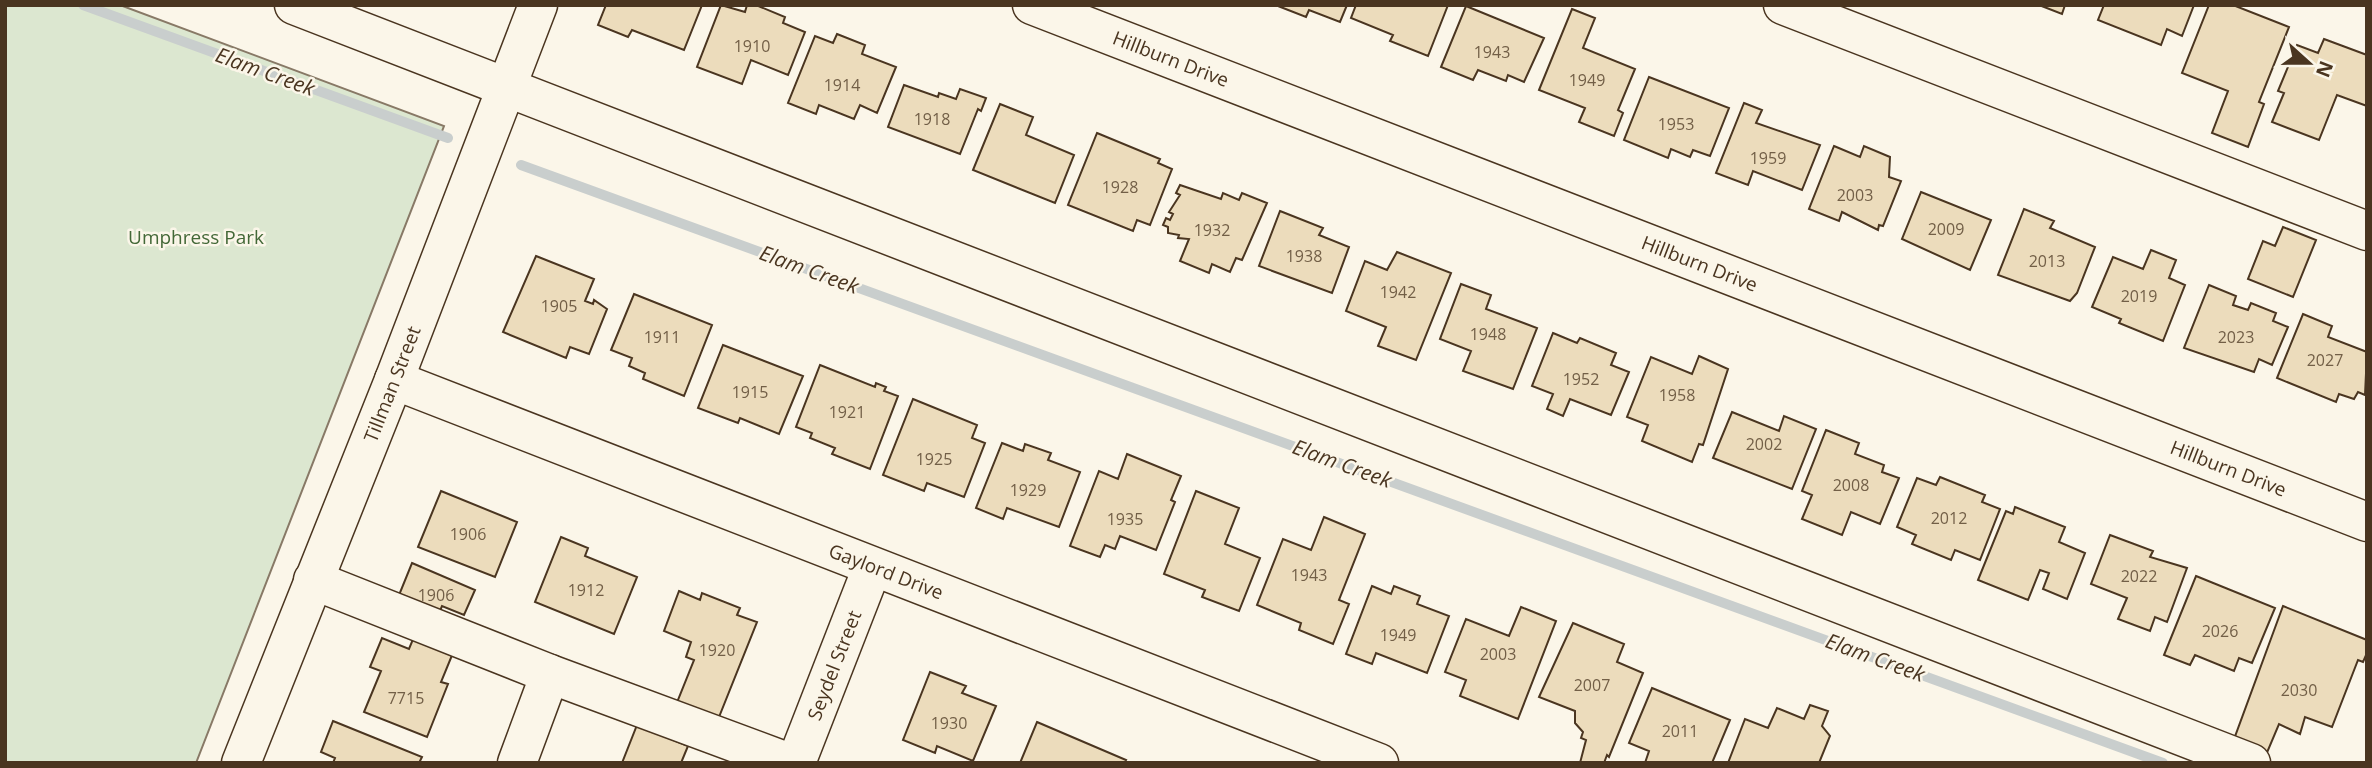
<svg xmlns="http://www.w3.org/2000/svg" width="2372" height="768" viewBox="0 0 2372 768" font-family="'Open Sans',sans-serif">
	<style>
		.green { fill: #dce7d0; stroke: #887966; stroke-width: 2 }
		.lines { fill: none; stroke-linecap: round; stroke-linejoin: round }
		.stream { stroke: #c9cecd; stroke-width: 10 }
		.building { fill: #ecdcbc; stroke: #4a3520; stroke-width: 2 }
		.minor-casing { stroke: #4a3520; stroke-width: 41 }
		.minor { stroke: #fbf6e9; stroke-width: 38 }
		.labels { text-anchor: middle; stroke-width: 5; stroke-linejoin: round; paint-order: stroke }
		.number-label { font-size: 16px; fill: #725f47 }
		.street-label { font-size: 19px; fill: #4a3520; stroke: #fbf6e9 }
		.park-label { font-size: 19px; fill: #436837; stroke: #fbf6e9 }
		.water-label { font-size: 21px; font-style: italic; fill: #4a3520; stroke: #fbf6e9 }
	</style>
	<rect width="100%" height="100%" fill="#fbf6e9"/>
	<path class="green" d="M5,5h115l324,121 -248,637h-191z"/>
	<g class="lines">
		<path class="stream" d="M83,5l365,133
			M521,165l1642,598"/>
	</g>
	<path class="building" d="M606,5h96l-18,45 -52,-20 -4,7 -30,-12z
		M721,5l24,7 2,-7h9l29,12 -2,6 22,9 -17,43 -37,-15 -9,24 -45,-17z
		M1347,5l-7,17 -31,-12 -3,7 -28,-11z
		M1356,5h92l-20,51 -38,-15 3,-6 -42,-17z
		M2039,5h26l-3,9z
		M2104,5h90l-12,31 -15,-7 -6,16 -63,-25z
		M2209,5h24l56,22 -30,75 5,2 -16,43 -36,-14 16,-42 -46,-18z
		M1466,6l78,32 -20,44 -16,-7 -2,6 -28,-11 -5,10 -32,-13z
		M1572,9l23,9 -12,30 52,21 -17,41 5,3 -9,23 -35,-14 6,-14 -46,-18z
		M837,34l28,11 -3,9 34,13 -19,46 -17,-8 -6,14 -35,-14 -3,9 -28,-11 27,-67 18,7z
		M2324,39l43,16v51l-30,-11 -18,45 -47,-18 12,-29 -6,-2 19,-46 21,8z
		M1649,77l80,31 -19,48 -17,-6 -3,7 -19,-8 -3,9 -44,-18z
		M904,85l34,12 1,-4 17,6 4,-10 26,9 -5,13 -3,-2 -18,45 -72,-27z
		M1744,103l18,7 -6,13 64,22 -18,45 -49,-19 -5,14 -32,-12z
		M1000,104l33,13 -7,18 48,20 -19,48 -82,-33z
		M1097,133l63,26 -2,4 14,6 -22,56 -13,-5 -4,11 -65,-26z
		M1834,146l26,11 4,-11 26,11 -1,20 12,4 -18,45 -4,-1 -1,5 -36,-18 -3,9 -30,-12z
		M1180,185l41,14 2,-6 16,7 3,-7 25,10 -25,57 -6,-2 -6,14 -18,-8 -3,9 -29,-12 9,-22 -11,-1 1,-3 -11,-2v-6l-5,-2 3,-7 4,2 3,-6 -4,-2 11,-17 -4,-2z
		M1921,192l70,28 -21,50 -68,-31z
		M2024,209l30,12 -4,7 45,19 -18,46 -7,8 -72,-26z
		M1280,211l43,17 -4,7 30,12 -17,46 -73,-27z
		M2283,227l33,13 -23,57 -45,-18 15,-38 12,5z
		M2151,250l25,10 -7,18 16,7 -22,56 -44,-18 2,-4 -29,-12 21,-50 30,12z
		M1397,252l54,21 -35,87 -38,-14 8,-19 -40,-16 19,-50 22,9z
		M536,256l58,23 -9,22 8,3 1,-4 13,9 -18,45 -19,-7 -4,11 -63,-26z
		M1461,284l30,11 -5,14 51,19 -24,61 -50,-18 8,-20 -31,-12z
		M2209,285l27,11 -3,9 15,5 3,-7 25,10 -3,8 15,6 -16,38 -13,-6 -5,13 -70,-24z
		M634,294l78,31 -28,71 -41,-17 2,-6 -16,-7 3,-8 -21,-8z
		M2303,314l29,12 -4,11 39,15 -2,43 -7,-3 -4,7 -15,-5 -3,8 -59,-24z
		M1553,333l24,10 3,-5 36,15 -5,12 18,7 -18,43 -41,-16 -7,17 -16,-7 6,-15 -21,-8z
		M723,345l80,31 -24,58 -39,-16 -2,5 -40,-15z
		M1699,356l29,13 -25,76 -4,-1 -7,18 -50,-21 6,-16 -21,-8 24,-60 41,17z
		M820,365l55,22 1,-4 10,4 -2,4 14,5 -28,73 -38,-15 3,-6 -25,-10 2,-5 -16,-6z
		M913,399l64,26 -5,13 13,5 -21,54 -37,-14 -3,8 -41,-16z
		M1732,412l47,19 5,-15 32,13 -24,60 -79,-31z
		M1826,430l33,13 -4,11 29,11 -2,7 17,6 -19,46 -29,-12 -9,23 -40,-16 10,-24 -10,-4z
		M1002,443l21,8 2,-7 26,9 -3,7 32,12 -21,55 -52,-19 -4,11 -27,-11z
		M1127,454l54,22 -10,24 4,2 -19,48 -36,-14 -5,13 -10,-4 -5,12 -30,-11 29,-75 19,8z
		M1940,477l45,18 -3,7 18,7 -20,51 -25,-10 -4,10 -39,-16 4,-9 -19,-8 20,-49 19,7z
		M441,491l76,31 -22,55 -77,-30z
		M1196,491l43,17 -14,36 35,14 -21,53 -37,-14 3,-7 -41,-16z
		M2015,507l50,20 -6,15 26,11 -18,46 -24,-10 6,-16 -9,-3 -12,30 -50,-20 28,-69 7,3z
		M1324,517l41,17 -26,66 10,4 -16,40 -34,-14 2,-7 -44,-18 26,-66 28,11z
		M2110,535l43,16 -3,6 37,11 -20,54 -12,-5 -5,14 -32,-12 9,-21 -36,-14z
		M561,537l27,11 -3,8 52,21 -23,57 -79,-32z
		M412,563l63,27 -11,25 -22,-9 -5,12 -40,-18z
		M2196,576l79,32 -23,55 -13,-5 -5,13 -39,-16 -5,10 -26,-10z
		M1372,586l19,8 3,-8 26,10 -3,8 32,12 -22,57 -51,-20 -4,11 -26,-10z
		M679,591l21,9 2,-7 38,15 -3,7 20,7 -40,100 -41,-17 18,-45 -8,-3 5,-15 -27,-11z
		M2283,606l84,34v13l-4,9 -5,-2 -26,67 -27,-10 -5,17 -21,-10 -13,31 -33,-13z
		M1521,607l35,14 -38,98 -58,-23 6,-16 -21,-8 21,-53 43,17z
		M1573,623l51,21 -7,18 26,11 -34,84 -2,-2 -3,8h-24l6,-23 -5,-2 2,-6 -8,-9v-12l-36,-14z
		M416,632l39,16 -14,34 7,2 -21,53 -63,-25 17,-41 -11,-4 12,-29 27,11z
		M930,672l36,14 -4,7 34,13 -23,55 -36,-15 -2,7 -32,-13z
		M1652,688l78,32 -18,43h-67l4,-12 -20,-8z
		M1810,705l18,6 -6,15 8,10 -11,27h-91l17,-44 23,9 9,-20 27,11z
		M333,721l89,36 -3,6h-86l2,-5 -14,-6z
		M1037,722l89,38 -2,3h-104z
		M637,725l51,21 -7,17h-59z"/>
	<g class="lines">
		<defs>
			<g id="minor">
				<path d="M294,5l1957,758"/>
				<path id="s1" d="M1032,5l1335,517"/>
				<path d="M1783,5l584,226"/>
				<path id="s2" d="M394,380l985,383"/>
				<path d="M313,580l237,94 240,89"/>
				<path id="s3" d="M241,763l153,-383 144,-375"/>
				<path d="M517,763l33,-89"/>
				<path id="s4" d="M796,763l76,-195"/>
			</g>
		</defs>
		<use href="#minor" class="minor-casing"/>
		<use href="#minor" class="minor"/>
	</g>
	<g class="labels">
		<g class="number-label">
			<text x="752" y="52">1910</text>
			<text x="1492" y="58">1943</text>
			<text x="1587" y="86">1949</text>
			<text x="842" y="91">1914</text>
			<text x="932" y="125">1918</text>
			<text x="1676" y="130">1953</text>
			<text x="1768" y="164">1959</text>
			<text x="1120" y="193">1928</text>
			<text x="1855" y="201">2003</text>
			<text x="1946" y="235">2009</text>
			<text x="1212" y="236">1932</text>
			<text x="1304" y="262">1938</text>
			<text x="2047" y="267">2013</text>
			<text x="1398" y="298">1942</text>
			<text x="2139" y="302">2019</text>
			<text x="559" y="312">1905</text>
			<text x="1488" y="340">1948</text>
			<text x="662" y="343">1911</text>
			<text x="2236" y="343">2023</text>
			<text x="2325" y="366">2027</text>
			<text x="1581" y="385">1952</text>
			<text x="750" y="398">1915</text>
			<text x="1677" y="401">1958</text>
			<text x="847" y="418">1921</text>
			<text x="1764" y="450">2002</text>
			<text x="934" y="465">1925</text>
			<text x="1851" y="491">2008</text>
			<text x="1028" y="496">1929</text>
			<text x="1949" y="524">2012</text>
			<text x="1125" y="525">1935</text>
			<text x="468" y="540">1906</text>
			<text x="1309" y="581">1943</text>
			<text x="2139" y="582">2022</text>
			<text x="586" y="596">1912</text>
			<text x="436" y="601">1906</text>
			<text x="2220" y="637">2026</text>
			<text x="1398" y="641">1949</text>
			<text x="717" y="656">1920</text>
			<text x="1498" y="660">2003</text>
			<text x="1592" y="691">2007</text>
			<text x="2299" y="696">2030</text>
			<text x="406" y="704">7715</text>
			<text x="949" y="729">1930</text>
			<text x="1680" y="737">2011</text>
		</g>
		<g class="street-label">
			<text dy="7" stroke="none"><textPath href="#s1" startOffset="149">Hillburn Drive</textPath></text>
			<text dy="7" stroke="none"><textPath href="#s1" startOffset="716">Hillburn Drive</textPath></text>
			<text dy="7" stroke="none"><textPath href="#s3" startOffset="408">Tillman Street</textPath></text>
			<text dy="7" stroke="none"><textPath href="#s1" startOffset="1283">Hillburn Drive</textPath></text>
			<text dy="7" stroke="none"><textPath href="#s2" startOffset="528">Gaylord Drive</textPath></text>
			<text dy="7" stroke="none"><textPath href="#s4" startOffset="105">Seydel Street</textPath></text>
		</g>
		<g class="park-label">
			<text x="196" y="244">Umphress Park</text>
		</g>
		<g class="water-label">
			<text transform="translate(265 72) rotate(20)" y="7">Elam Creek</text>
			<text transform="translate(809 270) rotate(20)" y="7">Elam Creek</text>
			<text transform="translate(1342 464) rotate(20)" y="7">Elam Creek</text>
			<text transform="translate(1875 658) rotate(20)" y="7">Elam Creek</text>
		</g>
	</g>
	<rect width="2372" height="768" fill="none" stroke="#4a3520" stroke-width="14"/>
	<g transform="translate(2309 63) rotate(111)" stroke="#fbf6e9" stroke-width="5" paint-order="stroke">
	<path d="M0-5L12 26L0 18L-12 26Z" fill="#4a3520"/>
	<text y="-10" font-size="19" font-weight="bold" text-anchor="middle" fill="#4a3520">N</text>
	</g>
</svg>
